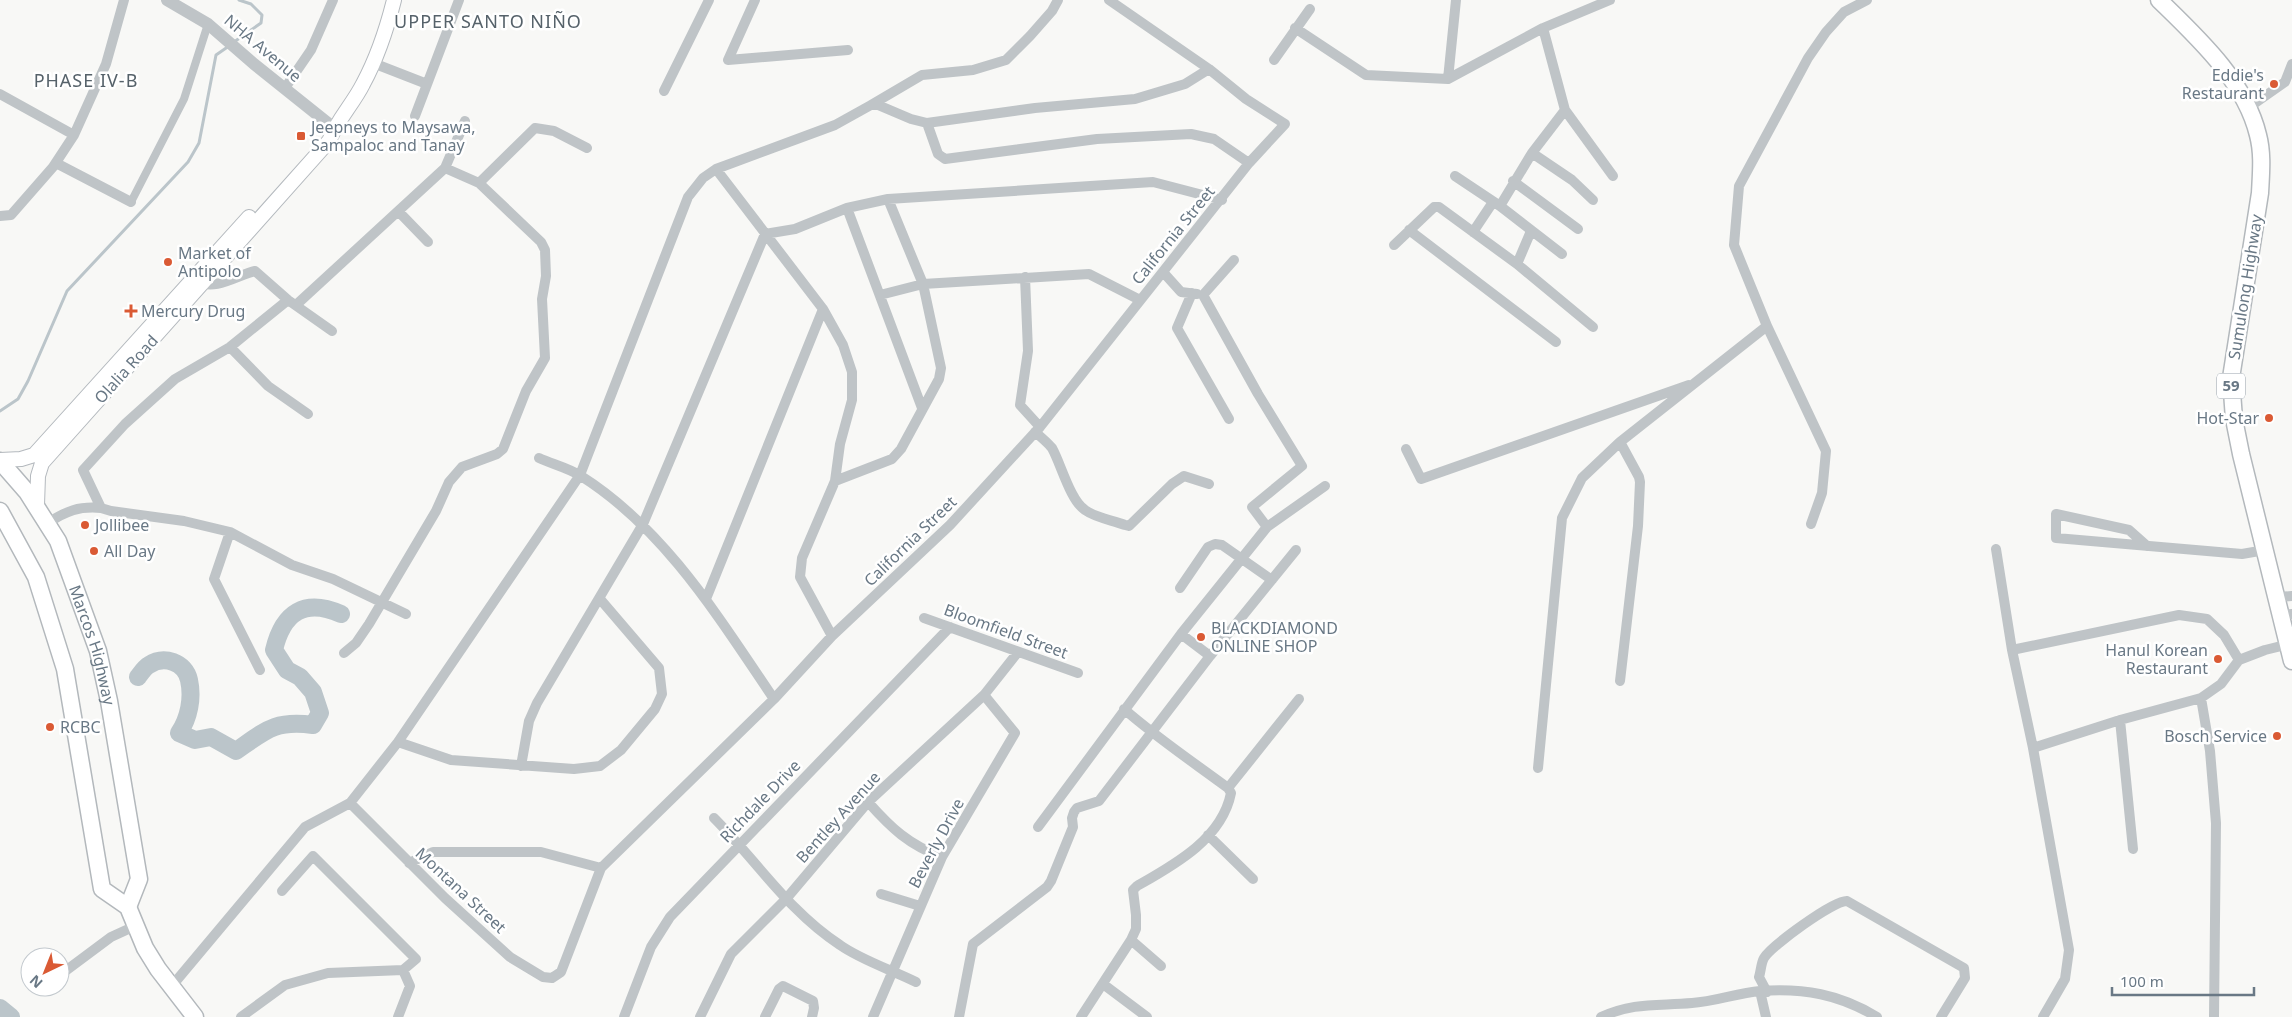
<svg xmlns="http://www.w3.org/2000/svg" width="2292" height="1017" viewBox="0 0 2292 1017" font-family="'Noto Sans',sans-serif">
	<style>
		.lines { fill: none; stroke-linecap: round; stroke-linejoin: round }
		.stream { stroke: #bbc5ca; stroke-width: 3 }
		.river { stroke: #bbc5ca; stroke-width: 18 }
		.secondary-casing { stroke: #b4b9be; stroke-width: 16 }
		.primary-casing { stroke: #b3b8bc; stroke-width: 19 }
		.pedestrian { stroke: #bfc4c7; stroke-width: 8 }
		.minor { stroke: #bfc4c7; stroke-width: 10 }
		.tertiary { stroke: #bfc4c7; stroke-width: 12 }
		.secondary { stroke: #fff; stroke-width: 14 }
		.primary { stroke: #fff; stroke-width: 16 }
		.poi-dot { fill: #da5a34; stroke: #fff; stroke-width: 2 }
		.labels { text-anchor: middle; stroke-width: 5; stroke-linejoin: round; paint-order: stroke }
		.shield { fill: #fff; stroke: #96a0aa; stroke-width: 1 }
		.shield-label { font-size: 15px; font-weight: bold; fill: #697885 }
		.street-label { font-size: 16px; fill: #697885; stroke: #fff }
		.poi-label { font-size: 16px; fill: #697885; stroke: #fff; text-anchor: start }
		.neighbourhood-label { font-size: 18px; letter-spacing: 1px; fill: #56626a; stroke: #fff }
	</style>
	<rect width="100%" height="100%" fill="#f8f8f6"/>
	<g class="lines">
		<path class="stream" d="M234,42l27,-19 1,-8 -11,-11 -12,-4
			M0,411l18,-12 10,-18 39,-90 121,-129 11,-19 17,-88 13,-9"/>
		<path class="river" d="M138,677c3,-4 7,-10 11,-12 15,-10 36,-3 40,15 4,18 0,38 -10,53l16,7 16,-3 25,14c30,-21 39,-31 77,-26l7,-12 -7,-21 -13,-15 -13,-7 -13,-20c9,-38 31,-52 67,-36
			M0,1008l11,9"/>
		<defs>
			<path id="secondary" d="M0,460l21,-1 13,-4 215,-238
				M37,505l1,-29 4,-13 287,-322c8,-21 24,-37 34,-57 14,-26 24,-56 31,-84"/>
			<g id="primary">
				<path d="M2159,0c39,38 86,81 99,135 5,19 3,38 2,58l-29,185 3,41 7,35 51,207"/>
				<path id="s1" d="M0,461l27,31 31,49 40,110 11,50 30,178 -11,28"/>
				<path d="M0,511l36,66 29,92 37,220 26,18 17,41 13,21 37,48"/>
			</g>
		</defs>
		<use href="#secondary" class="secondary-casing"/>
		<use href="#primary" class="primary-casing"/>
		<path class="pedestrian" d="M131,202l53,-103 24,-75"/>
		<path class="minor" d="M755,0l-27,60 120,-10
			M1295,28l71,47 82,4 95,-51 67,-28
			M1543,28l22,82 48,66
			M1274,60l36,-51
			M373,63l54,21
			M1448,79l8,-79
			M2285,82l7,-18
			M285,88l26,-38 22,-50
			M664,91l45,-91
			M0,94l74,41
			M871,105l51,-30 51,-5 33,-10 24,-24 22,-25 6,-11
			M2248,108l37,-26
			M415,116l44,-116
			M927,123l11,31 7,5 152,-20 94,-5 23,5 35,24
			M1532,153l40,27 21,20
			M56,163l75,39
			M716,169l107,140 20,36 9,27v28l-12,44 -5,37 -33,77 -2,19 32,59
			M1455,176l45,30 62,48
			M1513,181l65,48
			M479,183l56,-55 19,3 33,17
			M1500,206l32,-53 33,-43
			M847,208l75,200
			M398,211l30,31
			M0,216l11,-1 42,-48 21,-32 32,-71 18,-64
			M1409,230l147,112
			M1473,232l20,-30
			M1394,245l40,-38h5l78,57 76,63
			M1234,260l-31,35 55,99 44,72 -50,41 15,20
			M1517,264l14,-33
			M1163,272l18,20 16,2
			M1025,277l3,74 -8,54 20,22
			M199,281c14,11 41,-7 56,-10l33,29 44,31
			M1192,293l-15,35 52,91
			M880,295l43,-11 166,-10 51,26
			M296,305l149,-137 20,-47
			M230,347l38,39 40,28
			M1035,432c6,5 12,10 17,16 9,16 18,52 33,62 11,8 27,10 40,15l4,1 43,-42 12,-8 25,8
			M1620,442l19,35 1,5 -2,44 -18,155
			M1406,449l15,30 268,-94
			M539,458c13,6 30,10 42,18 84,53 138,142 193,223
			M835,481l57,-22 9,-10 38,-70 2,-11 -18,-84 -35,-85
			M101,508l10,3 73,10 46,11 62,33 41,14 73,35
			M48,523c18,-12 31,-17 53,-15l-18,-38 42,-46 50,-45 55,-32 58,-47
			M1811,524l11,-31 4,-42 -59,-125 -33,-81 5,-59 69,-128 18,-26 18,-20 23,-12
			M230,532l-16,47 46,91
			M2147,546l-18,-16 -73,-16v24l186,16 23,-4
			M1996,549l16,101 21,98 36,202 -4,29 -22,38
			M1180,588l28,-41 7,-3 7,1 50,35
			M2277,597l15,-1
			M706,599l117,-290
			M2282,615l10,-1
			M924,618l154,55
			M1181,634l86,-107 58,-41
			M2012,650l167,-35 28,4 17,16 15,25
			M344,653l12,-10 13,-19 67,-113 13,-29 13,-15 35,-13 6,-5 23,-58 19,-33 -3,-59 4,-23 -1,-26 -4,-8 -62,-59 -34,-15
			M2201,698l9,53 6,72 -2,194
			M2120,720l13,129
			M398,742l53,18 123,9 26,-3 21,-16 34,-41 7,-15 -3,-26 -59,-69
			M2033,748l87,-28 81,-22 20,-14 18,-24 26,-10 24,-6
			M521,766l8,-45 8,-18 106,-179 122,-290 30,-5 52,-21 41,-9 265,-17 69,18
			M1538,768l24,-250 20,-40 38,-36 147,-116
			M1228,788l71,-89
			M868,802c23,26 41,43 74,55
			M350,803l95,95 65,59 33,20 9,1 9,-6 40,-104 173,-169 58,-63 118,-111 90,-98 209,-264 36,-39 -39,-25 -37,-30 -100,-69
			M714,818c42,42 75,94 126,127 21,15 52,25 76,37
			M1038,827l143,-193 29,22
			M1208,835l45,44
			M409,863l24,-11h108l60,16
			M881,894l39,12
			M1131,940l30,26
			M60,975l51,-38 24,-11
			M1103,984l44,33
			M171,987l134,-160 45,-24 48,-61 182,-267 108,-278 15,-19 13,-9 119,-44 36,-20h7l33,14 16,4 108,-15 100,-9 50,-15 24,-15
			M41,991l5,-4
			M1760,991l6,26
			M1767,992l-8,-15c2,-6 2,-14 5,-19 7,-12 70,-58 83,-57l117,67 1,10 -24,39
			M241,1017l44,-32 43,-12 75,-3 13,-11 -103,-103 -31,35
			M398,1017l12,-31 -7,-16
			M624,1017l27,-70 19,-30 280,-290
			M700,1017l31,-63 55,-55 82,-97 116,-107 34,-43
			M765,1017l14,-28 4,-3 30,15 1,7 -2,9
			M873,1017l69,-160 73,-124 -31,-38
			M959,1017l14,-73 74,-57 4,-6 22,-54 -1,-9 2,-6 3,-4 22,-7 111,-145 86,-106
			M1081,1017l50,-77 5,-11v-14l-3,-25 4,-4c37,-21 85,-47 94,-93l-3,-5c-35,-26 -71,-50 -104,-79
			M1601,1017c33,-15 56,-11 91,-14 22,-1 45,-10 68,-12 44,-3 79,3 117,26"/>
		<path class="tertiary" d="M167,0l41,24 46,40 80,64"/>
		<use href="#secondary" class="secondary"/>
		<use href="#primary" class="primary"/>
	</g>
	<g class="poi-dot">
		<circle cx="2274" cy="84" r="5"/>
		<rect x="296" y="131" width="10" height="10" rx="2.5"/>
		<circle cx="168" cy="262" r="5"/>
		<path d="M128.5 303.5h5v5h5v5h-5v5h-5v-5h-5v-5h5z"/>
		<circle cx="2269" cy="418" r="5"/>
		<circle cx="85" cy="525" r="5"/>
		<circle cx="94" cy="551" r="5"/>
		<circle cx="1201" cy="637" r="5"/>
		<circle cx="2218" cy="659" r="5"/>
		<circle cx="50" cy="727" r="5"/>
		<circle cx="2277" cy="736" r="5"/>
	</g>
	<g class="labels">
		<rect class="shield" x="2217" y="373.5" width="28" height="25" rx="4"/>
		<g class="shield-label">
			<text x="2231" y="391">59</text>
		</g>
		<g class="street-label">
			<text transform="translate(263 48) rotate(40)" y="6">NHA Avenue</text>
			<text transform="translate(1173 235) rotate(-51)" y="6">California Street</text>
			<text transform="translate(2245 287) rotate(-81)" y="6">Sumulong Highway</text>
			<text transform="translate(126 369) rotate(-48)" y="6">Olalia Road</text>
			<text transform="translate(910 541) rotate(-44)" y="6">California Street</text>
			<text transform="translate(1006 631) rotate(20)" y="6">Bloomfield Street</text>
			<text dy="6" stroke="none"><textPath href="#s1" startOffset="209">Marcos Highway</textPath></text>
			<text transform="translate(760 801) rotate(-46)" y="6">Richdale Drive</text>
			<text transform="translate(838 817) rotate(-48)" y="6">Bentley Avenue</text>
			<text transform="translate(936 843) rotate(-62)" y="6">Beverly Drive</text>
			<text transform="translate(461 890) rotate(43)" y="6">Montana Street</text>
		</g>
		<g class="poi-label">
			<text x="2264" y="81" text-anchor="end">Eddie's<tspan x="2264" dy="18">Restaurant</tspan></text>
			<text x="311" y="133">Jeepneys to Maysawa,<tspan x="311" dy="18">Sampaloc and Tanay</tspan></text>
			<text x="178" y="259">Market of<tspan x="178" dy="18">Antipolo</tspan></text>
			<text x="141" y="317">Mercury Drug</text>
			<text x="2259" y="424" text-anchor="end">Hot-Star</text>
			<text x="95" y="531">Jollibee</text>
			<text x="104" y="557">All Day</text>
			<text x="1211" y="634">BLACKDIAMOND<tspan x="1211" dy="18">ONLINE SHOP</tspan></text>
			<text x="2208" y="656" text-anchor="end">Hanul Korean<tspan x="2208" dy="18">Restaurant</tspan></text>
			<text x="60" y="733">RCBC</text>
			<text x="2267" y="742" text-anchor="end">Bosch Service</text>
		</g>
		<g class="neighbourhood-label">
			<text x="488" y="28">UPPER SANTO NIÑO</text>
			<text x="86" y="87">PHASE IV-B</text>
		</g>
	</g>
	<g transform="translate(45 972) rotate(223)"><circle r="24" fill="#ffffff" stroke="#c3c9ce"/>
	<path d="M0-4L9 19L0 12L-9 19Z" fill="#da5a34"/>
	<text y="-8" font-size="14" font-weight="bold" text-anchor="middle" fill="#697885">N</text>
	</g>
	<path d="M2112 987v8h142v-8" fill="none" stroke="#697885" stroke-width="2.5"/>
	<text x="2120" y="987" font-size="15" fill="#697885" stroke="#ffffff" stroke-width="4" paint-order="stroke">100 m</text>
</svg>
